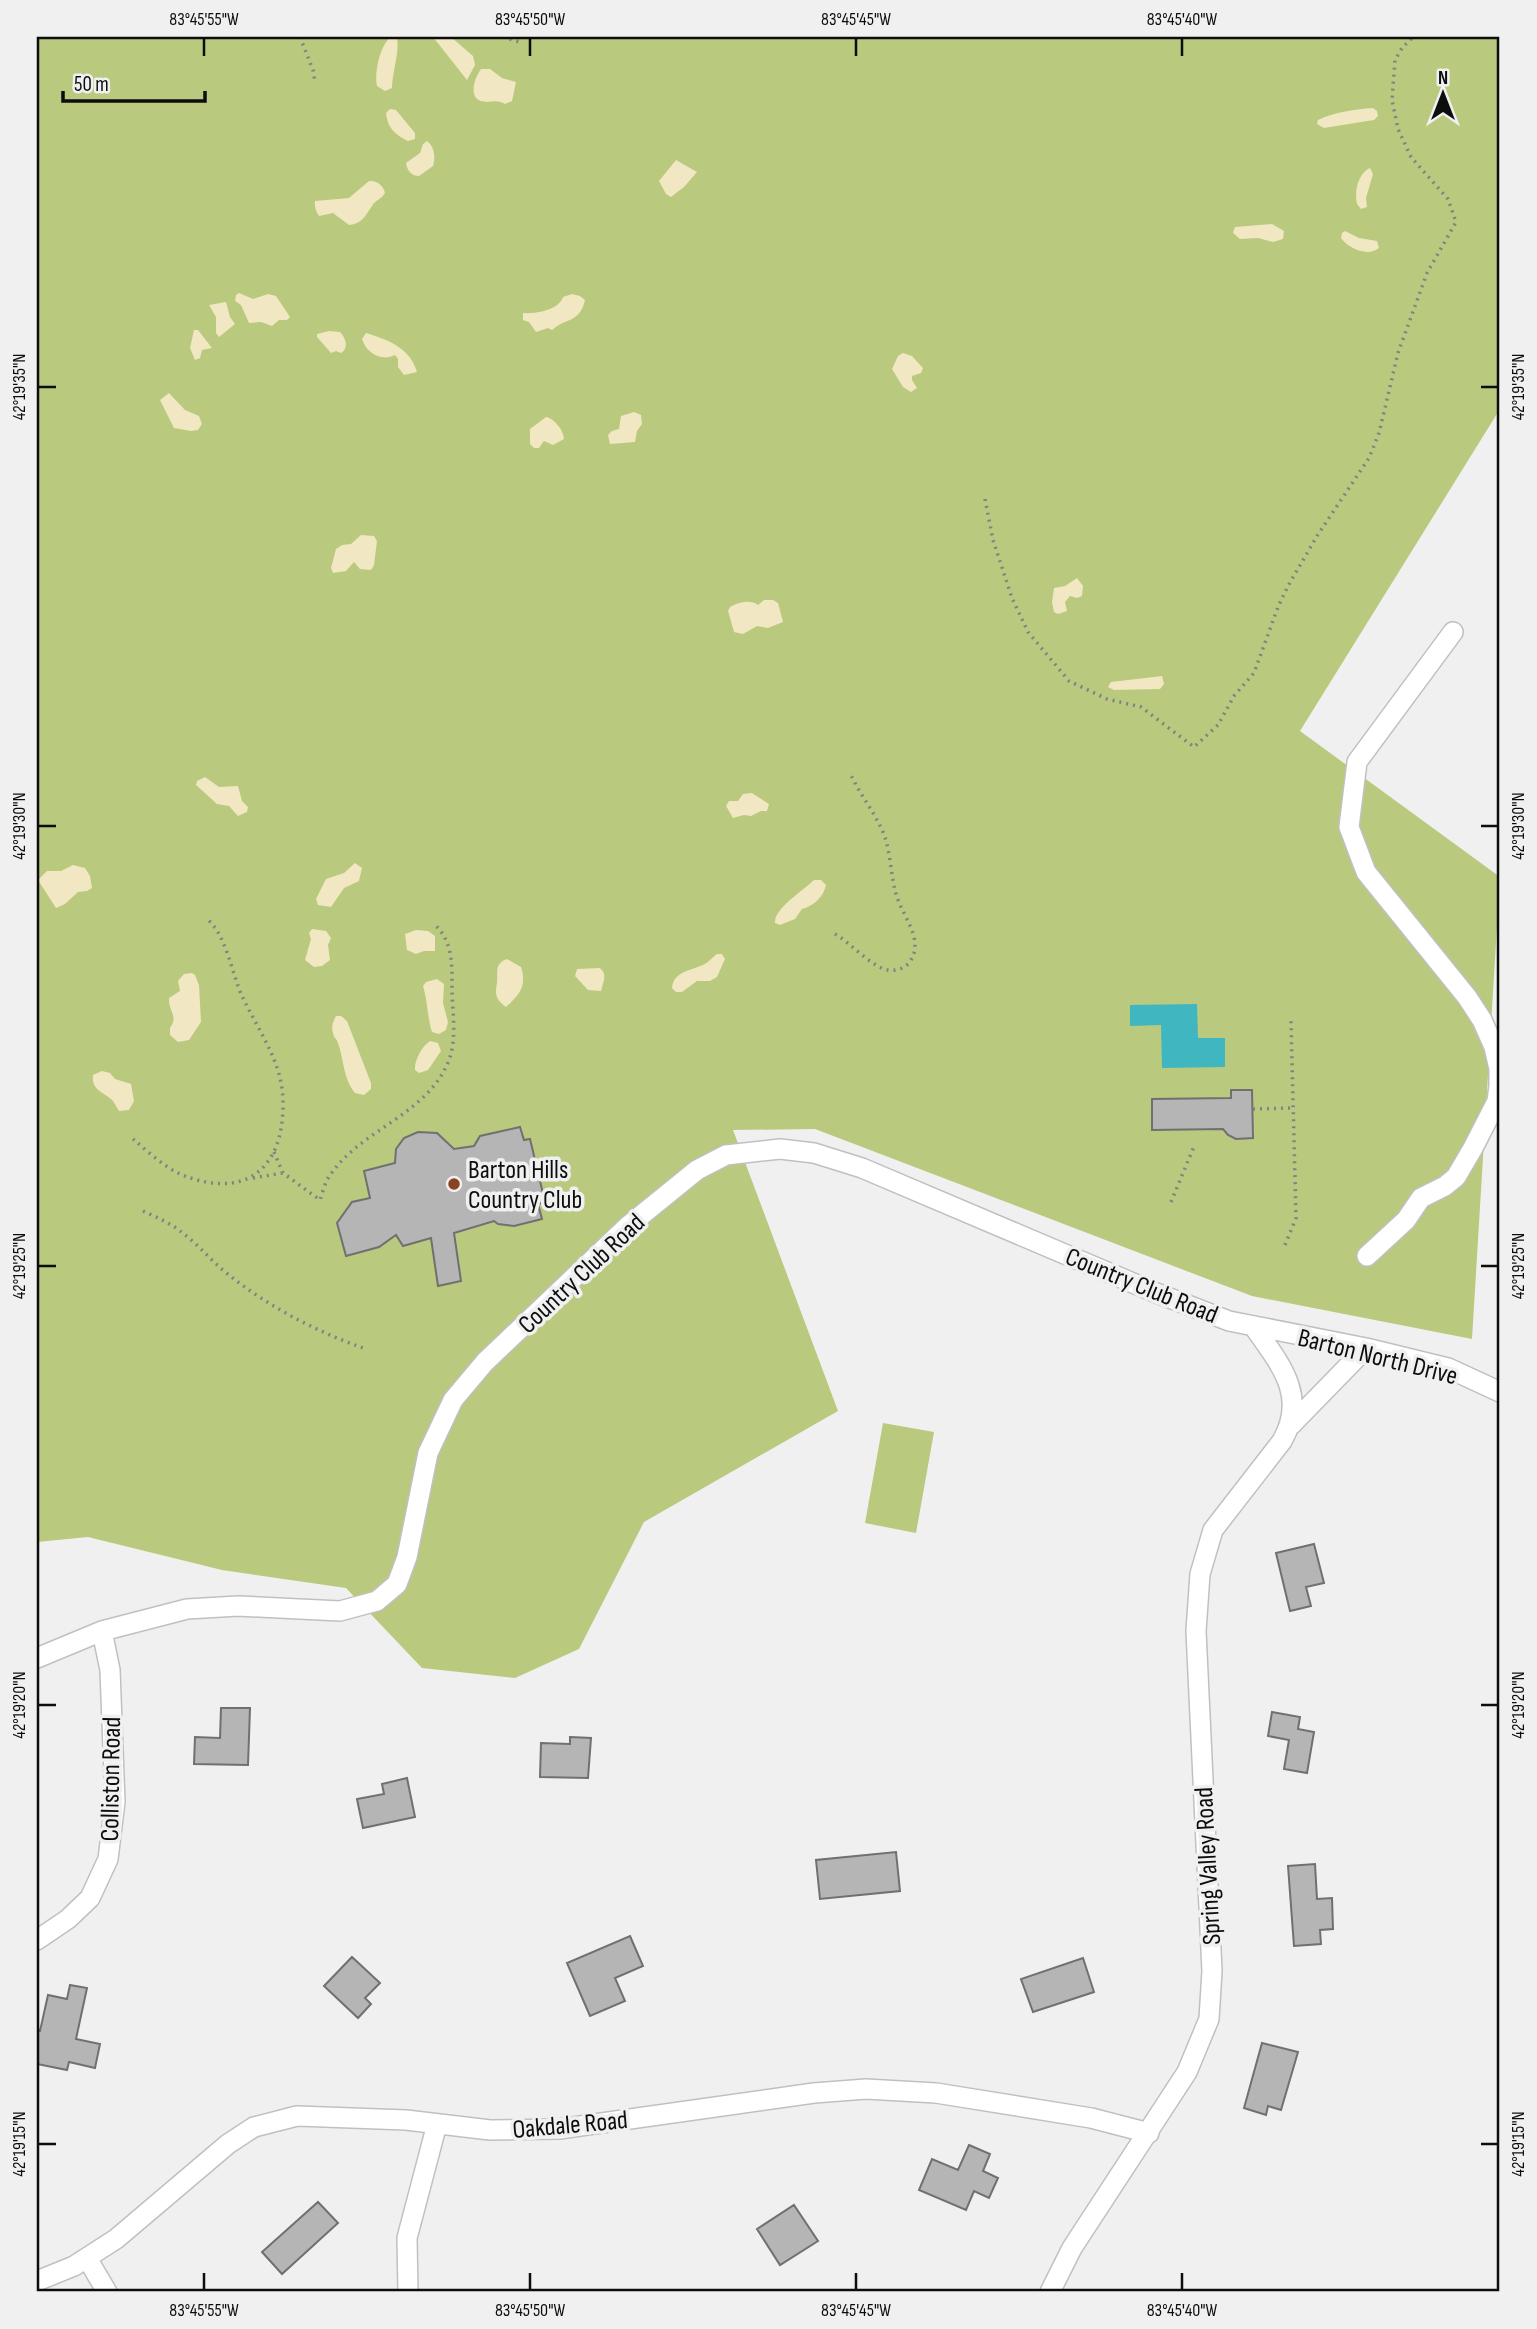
<svg xmlns="http://www.w3.org/2000/svg" width="1537" height="2329" viewBox="0 0 1537 2329" font-family="'Sofia Sans Condensed',sans-serif">
	<style>
		.green { fill: #b9c97e }
		.sand { fill: #f1e7c2 }
		.water { fill: #40b6c1 }
		.building { fill: #b5b5b6; stroke: #707071; stroke-width: 2 }
		.lines { fill: none; stroke-linecap: round; stroke-linejoin: round }
		.minor-casing { stroke: #c0c0c2; stroke-width: 22 }
		.path { stroke: #828283; stroke-width: 3.5; stroke-dasharray: 2 5; stroke-linecap: butt }
		.minor { stroke: #fff; stroke-width: 19 }
		.ticks { fill: none; stroke: #0c0d0d; stroke-width: 2.5 }
		.poi-dot { fill: #8a4321; stroke: #f0f0f1; stroke-width: 2.5 }
		.labels { text-anchor: middle; stroke-width: 7; stroke-linejoin: round; paint-order: stroke }
		.poi-label { font-size: 26px; fill: #0c0d0d; stroke: #f0f0f1; text-anchor: start }
		.street-label { font-size: 26px; fill: #0c0d0d; stroke: #f0f0f1 }
		.neatline { fill: none; stroke: #0c0d0d; stroke-width: 2.5 }
		.ticks-label { font-size: 18px; text-anchor: middle; fill: #0c0d0d }
	</style>
	<rect width="100%" height="100%" fill="#f0f0f1"/>
	<path class="green" d="M37,37h1463v372l-200,322 200,146 -28,462 -220,-43 -437,-167 -82,1 105,281 -194,111 -65,127 -64,29 -93,-10 -76,-80 -124,-18 -134,-33 -51,5z
		M883,1423l51,9 -18,101 -51,-10z"/>
	<path class="sand" d="M433,37h18l22,19 2,9 -8,15z
		M390,38l7,1c3,11 -5,35 -5,49l-7,3 -8,-5c-3,-12 3,-41 13,-48z
		M481,69h9l12,9 14,4 -4,19 -7,3c-10,-6 -14,0 -24,-3 -14,-5 -5,-25 0,-32z
		M1373,108l4,3 1,5 -4,4 -50,8 -7,-4 1,-4c16,-8 38,-11 55,-12z
		M390,109l6,1 19,23v6l-7,2c-13,-7 -20,-12 -22,-28z
		M427,141c7,5 9,16 6,25l-14,10c-8,0 -12,-6 -13,-13l14,-10 3,-9z
		M676,160l21,12 -13,15 -13,10 -5,-3 -7,-13z
		M1370,168l3,6 -7,24 1,9 -6,2 -4,-5c-3,-12 1,-31 13,-36z
		M369,181c8,-1 15,5 16,12 -4,7 -10,7 -13,13 -7,10 -10,18 -23,19l-16,-12 -14,3c-3,-4 -5,-10 -4,-15l34,-3z
		M1272,224l12,7 -1,8 -10,3 -15,-4 -18,1 -7,-6 2,-6z
		M1345,231l14,7 18,3 2,7c-11,9 -30,1 -38,-10l1,-5z
		M239,293l14,6 15,-5 8,2 14,21 -3,3h-8l-7,6 -11,-4 -12,1 -8,-18 -6,-4 1,-6z
		M572,294l8,2 5,4c-5,23 -20,18 -33,30l-4,-2 -12,4 -7,-10 -6,-2v-7c13,1 36,-3 40,-16z
		M226,302l4,15 5,7 -16,13 -3,-4v-16l-7,-12z
		M194,330h4l14,18 -10,2 -2,8 -5,2 -5,-12z
		M329,331l11,1c6,6 9,16 1,21l-5,-2 -5,2 -14,-16v-3z
		M366,333c23,7 44,15 51,39l-13,3 -6,-8v-8l-3,-4c-13,7 -29,-2 -33,-16z
		M903,353l9,3 11,12 -2,5 -9,3v4l5,8 -6,4 -8,-5 -11,-18 6,-13z
		M169,393l16,17 14,6 3,8 -4,6 -7,1 -17,-3 -14,-28z
		M634,412l7,3 1,9 -5,7 -2,11 -25,2 -2,-9 4,-4 7,-2 2,-13z
		M546,417c8,1 18,14 18,22l-11,6 -9,-4 -5,7h-5l-4,-4v-15z
		M361,535l13,1 3,5 -3,24 -3,5 -11,-1 -6,-7 -8,9 -13,2 -2,-5 5,-19 6,-4 9,-1z
		M1077,578l6,8 -1,10 -5,2 -7,-2 -5,6 2,9 -9,3 -4,-2 -2,-10 2,-14 11,-2z
		M764,600h9l5,3 5,19 -15,6 -11,-2 -14,8 -9,-2 -6,-21 2,-4c8,-5 21,-8 28,-2z
		M1162,676l2,8 -4,5 -46,1 -6,-3 3,-5z
		M205,777l14,10 19,-1 4,15 6,6 -1,5 -9,4 -9,-10 -12,-2 -21,-19 1,-4z
		M752,793l17,11 -2,7h-6l-10,5 -7,-1 -11,3 -7,-12 3,-5h9l5,-7z
		M355,863l7,5 -3,13 -15,7 -13,19 -13,-2 -2,-6 10,-20 18,-6z
		M73,865l12,3 5,8 2,12 -5,3 -9,1 -13,12 -9,4 -18,-28 9,-9h14z
		M814,880h7l5,5c-2,11 -12,21 -24,24l-7,10 -15,6 -5,-2c-1,-15 28,-32 39,-43z
		M312,929l14,2 5,7 -3,7 2,15 -8,6 -8,1 -9,-7 6,-21 -2,-6z
		M416,930l12,1 7,5v15h-11l-8,3 -9,-4 -2,-16z
		M717,954h5l3,5 -8,18 -7,4h-13l-15,11h-6l-4,-4c2,-19 23,-17 36,-26 3,-3 6,-6 9,-8z
		M507,959l14,8c6,19 -1,27 -15,40 -11,-8 -11,-13 -9,-24 1,-11 -3,-19 10,-24z
		M600,968c8,7 3,14 1,23l-13,-1 -13,-14 2,-7z
		M192,973l3,2 4,10 2,37 -12,18 -11,2 -8,-7v-7c9,-12 -2,-17 -1,-30l11,-7 -2,-10 6,-7z
		M437,979l7,5 -1,19 5,19 -2,8 -7,4 -7,-2c-5,-15 -4,-30 -9,-46l3,-4z
		M336,1016h5l6,5 24,62v6l-7,6 -9,-2c-12,-15 -11,-33 -17,-50 -3,-8 -3,-2 -5,-10 -2,-7 0,-11 3,-17z
		M430,1041l8,2 3,8 -13,19 -9,3 -4,-3c-1,-9 7,-24 15,-29z
		M102,1071l8,2 5,6 16,5 3,17 -5,9 -10,1c-2,-3 -4,-7 -6,-10 -8,-9 -22,-10 -20,-26z"/>
	<path class="water" d="M1197,1004l1,34h27v29l-63,1 -1,-43 -31,1v-21z"/>
	<path class="building" d="M1231,1090h21l1,48 -17,1 -8,-4 -5,-6 -71,1v-31l79,-1z
		M520,1127l4,13 6,-1 15,63 -7,2 4,15 -28,7 -16,-2 -4,-3 -40,12 7,48 -23,5 -7,-48 -28,8 -7,-11 -17,12 -33,9 -9,-33 15,-21 18,-4 -6,-27 31,-8 1,-14 8,-11 14,-6 19,1 17,16 20,-3 6,-10z
		M1314,1544l10,39 -18,4 5,19 -21,5 -14,-58z
		M221,1708h29l-2,57 -54,-1 1,-27 25,1z
		M1272,1712l28,5 -2,12 16,3 -7,41 -23,-4 5,-29 -21,-4z
		M570,1737l21,1 -3,40 -48,-1 1,-34 29,1z
		M407,1778l8,39 -52,11 -6,-29 27,-5 -2,-10z
		M896,1852l4,39 -80,8 -4,-39z
		M1315,1864l2,35 15,-1 1,31 -13,1 1,14 -27,2 -6,-80z
		M630,1936l13,30 -28,12 10,23 -35,15 -23,-53z
		M352,1957l28,26 -15,15 6,6 -13,14 -34,-32z
		M1083,1958l11,34 -61,20 -12,-33z
		M70,1985l17,3 -11,51 24,5 -5,24 -26,-6 -2,8 -30,-6v-34l3,1 8,-36 19,4z
		M1262,2043l36,9 -17,58 -13,-4 -2,9 -22,-7z
		M969,2145l21,9 -7,17 15,7 -9,20 -15,-7 -8,19 -47,-20 13,-31 26,11z
		M318,2202l20,21 -56,51 -20,-22z
		M794,2205l24,36 -38,24 -23,-36z"/>
	<g class="lines">
		<defs>
			<path id="minor" d="M1367,1256l39,-36 15,-22 24,-12 11,-9 17,-29 24,-47 2,-15v-17l-5,-22 -12,-27 -15,-23 -101,-125 -17,-45 8,-65 96,-130
				M1291,1425l75,-77
				M37,1658l65,-27 85,-22 51,-3 102,5 37,-10 20,-17 10,-27 21,-104 25,-53 32,-38 143,-136 69,-56 29,-15 54,-6 34,4 48,15 292,124 75,29 137,27 82,20 52,24
				M37,1940l31,-21 22,-21 18,-39 7,-57 -5,-132 -8,-39
				M87,2258l20,34
				M37,2281l37,-15 42,-27 112,-95 26,-17 43,-11 109,4 84,10 69,-1 255,-36 52,-4 70,4 155,25 58,15
				M408,2292l-1,-54 30,-114
				M1050,2292l22,-44 115,-176 22,-53 3,-48 -16,-340 4,-57 13,-44 69,-89c26,-45 -2,-77 -28,-114"/>
		</defs>
		<use href="#minor" class="minor-casing"/>
		<path class="path" d="M300,37l13,33 2,12
			M503,37l20,6
			M985,499l8,41 19,58 16,34 41,49 38,18 34,8 53,40 24,-22 16,-29 20,-23 24,-66 10,-21 29,-50 52,-78 10,-25 19,-80 29,-80 29,-51 -8,-23 -37,-42 -13,-28 -6,-29 3,-40 7,-12 11,-11
			M835,934c16,9 36,33 53,36 7,1 15,-1 20,-6 19,-22 -6,-48 -12,-70 -6,-21 -5,-45 -14,-64 -9,-20 -23,-37 -32,-57
			M1253,1109l40,-1
			M133,1139c14,12 30,27 47,35 62,26 103,-2 103,-69 1,-41 -24,-73 -41,-109 -10,-22 -16,-62 -35,-77
			M274,1152l9,21 37,27c2,-6 4,-14 7,-20 30,-51 103,-64 123,-123 7,-21 2,-48 2,-69 0,-24 1,-47 -18,-64
			M253,1178l30,-5
			M1171,1202l24,-58
			M143,1211c15,7 30,13 42,24 16,12 28,28 44,40 40,32 88,57 137,74
			M1285,1245l11,-27 -5,-197"/>
		<use href="#minor" class="minor"/>
	</g>
	<path class="ticks" d="M204,38v18M530,38v18M856,38v18M1182,38v18M38,387h18M1481,387h17M38,826h18M1481,826h17M38,1266h18M1481,1266h17M38,1705h18M1481,1705h17M38,2144h18M1481,2144h17M204,2273v17M530,2273v17M856,2273v17M1182,2273v17"/>
	<circle class="poi-dot" cx="454" cy="1184" r="7"/>
	<g class="labels">
		<g class="poi-label">
			<text x="468" y="1178">Barton Hills<tspan x="468" dy="30">Country Club</tspan></text>
		</g>
		<g class="street-label">
			<text transform="translate(581 1273) rotate(-43)" y="9">Country Club Road</text>
			<text transform="translate(1142 1285) rotate(22)" y="9">Country Club Road</text>
			<text transform="translate(1378 1356) rotate(14)" y="9">Barton North Drive</text>
			<text transform="translate(110 1779) rotate(-89)" y="9">Colliston Road</text>
			<text transform="translate(1207 1866) rotate(-93)" y="9">Spring Valley Road</text>
			<text transform="translate(570 2124) rotate(-5)" y="9">Oakdale Road</text>
		</g>
	</g>
	<rect width="1537" height="2329" fill="none" stroke="#f0f0f1" stroke-width="77"/>
	<g transform="translate(1443 94)" stroke="#f0f0f1" stroke-width="5" paint-order="stroke">
	<path d="M0-5L12 26L0 18L-12 26Z" fill="#0c0d0d"/>
	<text y="-10" font-size="19" font-weight="bold" text-anchor="middle" fill="#0c0d0d">N</text>
	</g>
	<path d="M63 91v10h142v-10" fill="none" stroke="#0c0d0d" stroke-width="3.5"/>
	<text x="74" y="91" font-size="21" fill="#0c0d0d" stroke="#f0f0f1" stroke-width="5" paint-order="stroke">50 m</text>
	<rect x="38" y="38" width="1460" height="2252" class="neatline"/>
	<g class="ticks-label">
		<text x="204" y="25">83°45'55"W</text>
		<text x="530" y="25">83°45'50"W</text>
		<text x="856" y="25">83°45'45"W</text>
		<text x="1182" y="25">83°45'40"W</text>
		<text transform="translate(19 387) rotate(-90)" y="6">42°19'35"N</text>
		<text transform="translate(1518 387) rotate(-90)" y="6">42°19'35"N</text>
		<text transform="translate(19 826) rotate(-90)" y="6">42°19'30"N</text>
		<text transform="translate(1518 826) rotate(-90)" y="6">42°19'30"N</text>
		<text transform="translate(19 1266) rotate(-90)" y="6">42°19'25"N</text>
		<text transform="translate(1518 1266) rotate(-90)" y="6">42°19'25"N</text>
		<text transform="translate(19 1705) rotate(-90)" y="6">42°19'20"N</text>
		<text transform="translate(1518 1705) rotate(-90)" y="6">42°19'20"N</text>
		<text transform="translate(19 2144) rotate(-90)" y="6">42°19'15"N</text>
		<text transform="translate(1518 2144) rotate(-90)" y="6">42°19'15"N</text>
		<text x="204" y="2316">83°45'55"W</text>
		<text x="530" y="2316">83°45'50"W</text>
		<text x="856" y="2316">83°45'45"W</text>
		<text x="1182" y="2316">83°45'40"W</text>
	</g>
</svg>
